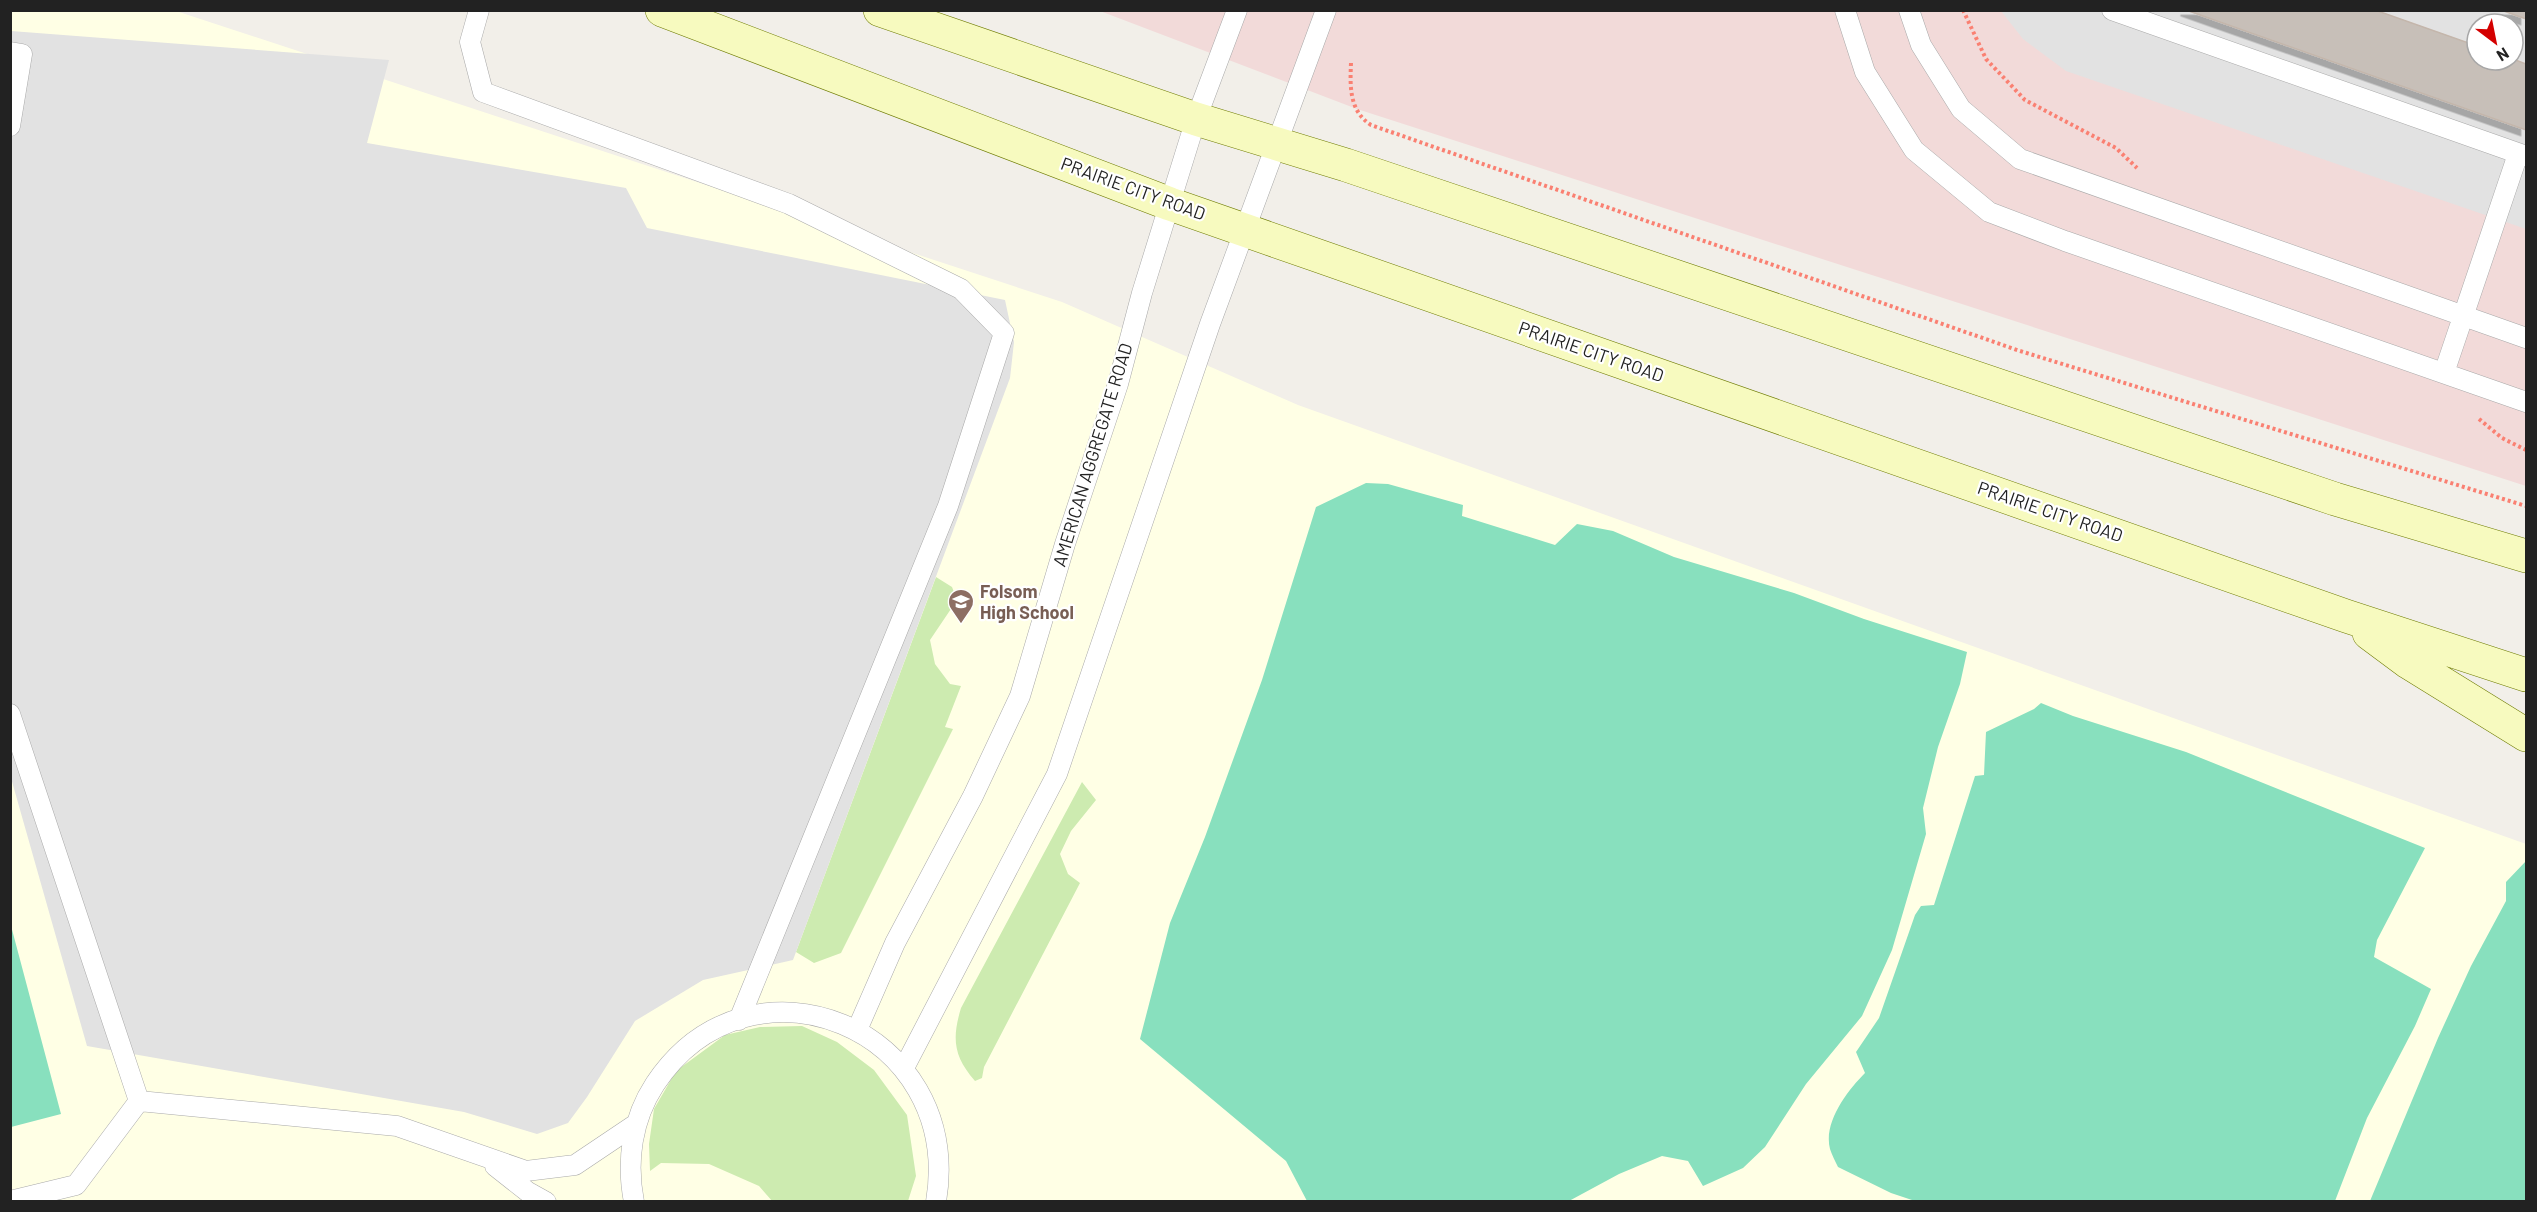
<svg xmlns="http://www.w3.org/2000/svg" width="2537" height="1212" viewBox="0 0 2537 1212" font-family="Barlow,sans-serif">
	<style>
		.commercial { fill: #f2dad9; fill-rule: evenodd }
		.education { fill: #ffffe5 }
		.grass { fill: #cdebb0 }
		.pitch { fill: #88e0be }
		.parking { fill: #e2e2e2; fill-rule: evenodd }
		.building { fill: #c7bfb8; stroke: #c4b6ab; stroke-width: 1.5; filter: url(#shadow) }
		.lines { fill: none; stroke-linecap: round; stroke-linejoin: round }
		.lane-casing { stroke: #a9a9a9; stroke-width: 21 }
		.secondary-casing { stroke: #707d05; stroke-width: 34 }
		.path { stroke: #fa8072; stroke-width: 4; stroke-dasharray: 3 3; stroke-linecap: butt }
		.lane { stroke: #fff; stroke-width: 20 }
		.secondary { stroke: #f7fabf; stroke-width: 33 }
		.labels { text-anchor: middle; stroke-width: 4.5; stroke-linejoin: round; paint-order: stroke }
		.street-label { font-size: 18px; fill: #222; stroke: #fff }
		.education-label { font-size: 18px; font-weight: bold; fill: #785e54; stroke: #fff; text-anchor: start }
	</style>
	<defs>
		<filter id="shadow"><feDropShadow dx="-5.5" dy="5.5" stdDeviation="0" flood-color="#0004"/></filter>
	</defs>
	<rect width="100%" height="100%" fill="#f2efe9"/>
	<path class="commercial" d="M1100,11h1426v475l-1169,-377zM2477,24h36v36h-36z"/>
	<path class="education" d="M10,11h166l886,291 236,103 1228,439v357h-2515z"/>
	<path class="grass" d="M936,577l16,10 5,13 -27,40 5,24 15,20 11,2 -16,41 8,2 -112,224 -27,10 -18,-11z
		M1082,782l14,18 -25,31 -11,23 8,20 12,9 -96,184 -2,11 -7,3c-22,-25 -23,-43 -14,-73z
		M802,1026l35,16 37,28 33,45 9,61 -8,25 -135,1 -14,-16 -50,-22 -48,-1 -11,8 -1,-27 5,-35 22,-38 49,-36 35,-8z"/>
	<path class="pitch" d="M1366,483l22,1 75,21 -1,11 93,29 22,-21 36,7 61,26 120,36 70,26 103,33 -7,32 -22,63 -15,61 3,26 -34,116 -30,66 -56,68 -41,63 -22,21 -40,18 -15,-25 -26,-5 -43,18 -50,27h-262l-21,-40 -146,-122 30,-116 35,-86 57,-157 54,-173z
		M2041,703l32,13 113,36 239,96 -48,92 -3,17 57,32 -16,37 -48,92 -32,83h-420l-24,-8 -53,-26c-3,-6 -6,-12 -8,-18 -7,-27 18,-59 35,-76l-9,-21 23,-34 36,-103 6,-9 13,-1 41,-129 9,-1 2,-43 48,-23z
		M2526,861v340h-156l68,-163 33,-72 35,-65v-19z
		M10,922l51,192 -50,13h-1z"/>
	<path class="parking" d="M2001,11h525v218l-460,-158 -43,-32zM2477,24h36v36h-36z
		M11,31l378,29 -22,83 259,45 21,40 358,72 9,42 -4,36 -217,582 -90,20 -68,41 -48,76 -19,26 -31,11 -73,-22 -377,-66 -76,-268z"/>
	<path class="building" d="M2186,10h189l102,36v14l36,-1 13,5v66z
		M2501,10h25v9z"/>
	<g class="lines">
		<defs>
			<path id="lane" d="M479,10l-9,32 13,50 306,112 172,85 43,44 -56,173 -209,514
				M1845,10l20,62 49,78 75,62 76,29 461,161
				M1909,10l12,35 40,64 59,50 506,179
				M2112,10l414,146
				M10,52l12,2 -12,72
				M2444,373l74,-219
				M10,714l129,387 258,25 129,45 49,-6 61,-41
				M857,1030l38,-87 78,-147 47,-100 45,-152 53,-160 24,-91 54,-174 41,-109
				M904,1068l153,-294 153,-450 116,-314
				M495,1166l33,26 18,10
				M10,1201l66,-16 63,-84
				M634,1202c-8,-41 -2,-83 21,-118 95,-143 310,-56 281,118"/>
			<path id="secondary" d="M662,10l508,194 146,51 1030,361 180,59
				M880,10l316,109 150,46 989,334 191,57
				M2369,633l39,29 118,73"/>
		</defs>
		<use href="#lane" class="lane-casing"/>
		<use href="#secondary" class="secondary-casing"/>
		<path class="path" d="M1963,10l23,49 39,41 91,48 21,20
			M1351,63c-1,23 -2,48 20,62l649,226 506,155
			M2479,419l23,19 24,12"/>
		<use href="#lane" class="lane"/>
		<use href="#secondary" class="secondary"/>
	</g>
	<defs>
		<symbol id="school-pin" viewBox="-11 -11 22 30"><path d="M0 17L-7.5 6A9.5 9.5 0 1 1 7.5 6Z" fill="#8d6e63" stroke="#fff"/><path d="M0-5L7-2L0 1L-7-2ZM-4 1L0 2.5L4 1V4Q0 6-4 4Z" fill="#fff"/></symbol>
	</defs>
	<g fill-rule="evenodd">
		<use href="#school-pin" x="946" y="587" width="30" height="40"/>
	</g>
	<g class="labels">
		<g class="street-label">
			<text transform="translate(1133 189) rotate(20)" y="6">PRAIRIE CITY ROAD</text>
			<text transform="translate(1591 352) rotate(19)" y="6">PRAIRIE CITY ROAD</text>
			<text transform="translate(1093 455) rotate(-73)" y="6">AMERICAN AGGREGATE ROAD</text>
			<text transform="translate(2050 512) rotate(19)" y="6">PRAIRIE CITY ROAD</text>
		</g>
		<g class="education-label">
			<text x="980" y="598">Folsom<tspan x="980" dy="21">High School</tspan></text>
		</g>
	</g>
	<rect width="2537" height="1212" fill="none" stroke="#222222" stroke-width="24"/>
	<g transform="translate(2495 42) rotate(148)"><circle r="28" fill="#ffffff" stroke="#a7a7a7" stroke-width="1.5"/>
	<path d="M0-4.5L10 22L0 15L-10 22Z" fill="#d40000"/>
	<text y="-9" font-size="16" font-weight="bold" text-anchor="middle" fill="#222222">N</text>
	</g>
</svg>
